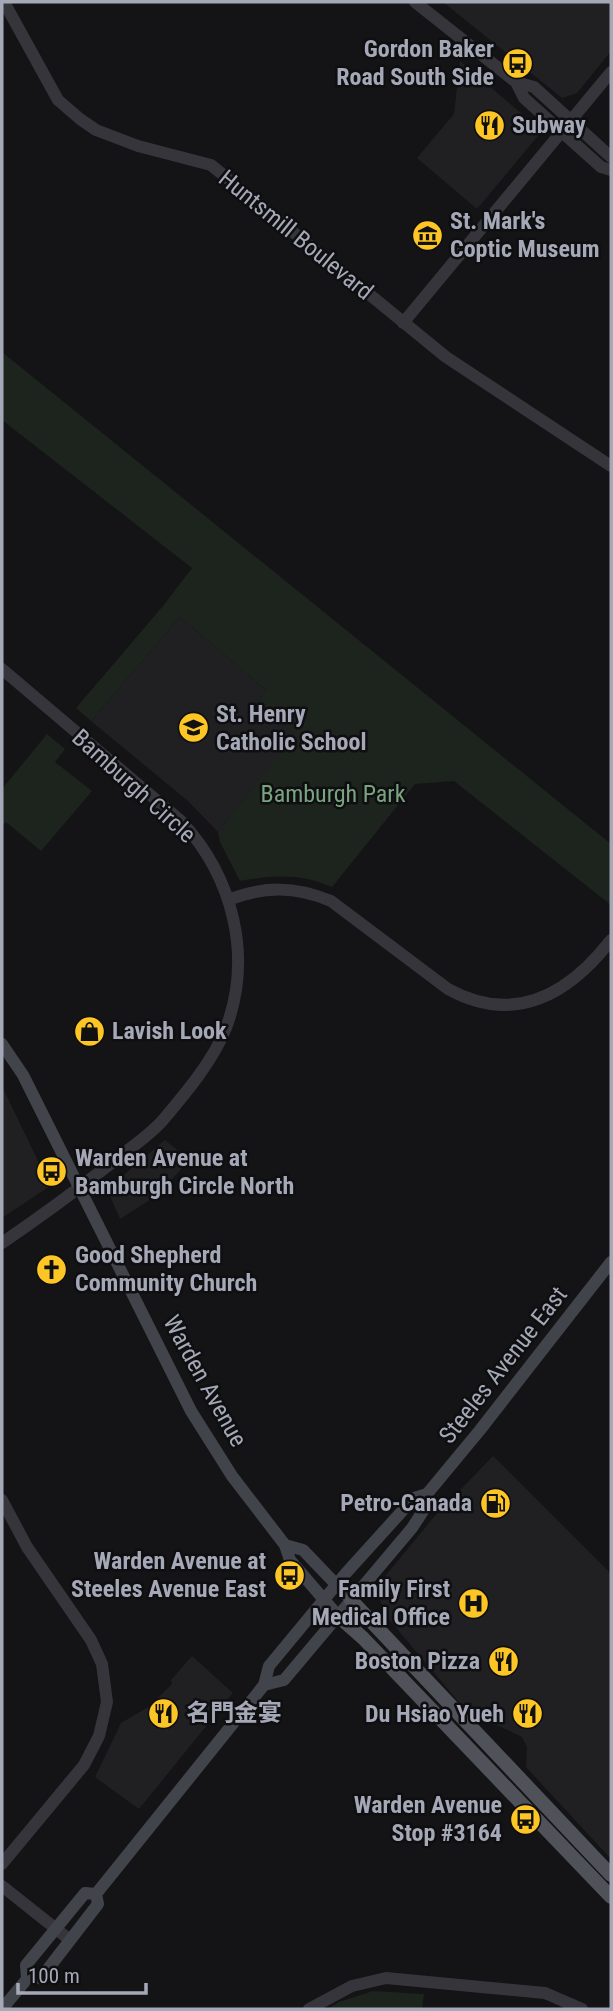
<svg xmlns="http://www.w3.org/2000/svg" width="613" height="2011" viewBox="0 0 613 2011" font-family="'Roboto Condensed','Noto Sans SC',sans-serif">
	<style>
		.built { fill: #202023 }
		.green { fill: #1c241d }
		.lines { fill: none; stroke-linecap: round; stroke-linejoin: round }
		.tertiary { stroke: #35353b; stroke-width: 12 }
		.secondary { stroke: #42444b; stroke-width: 12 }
		.primary { stroke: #50525a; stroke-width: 14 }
		.labels { text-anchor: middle; stroke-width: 5; stroke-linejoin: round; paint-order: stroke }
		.poi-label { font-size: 24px; font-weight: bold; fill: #a5a9b7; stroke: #0f0f11; text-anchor: end }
		.street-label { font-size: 24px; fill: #a5a9b7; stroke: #0f0f11 }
		.park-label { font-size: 24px; fill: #7aa480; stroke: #0f0f11 }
	</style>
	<rect width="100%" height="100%" fill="#141416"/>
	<path class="built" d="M443,2h168v49l-34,42 -15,5z
		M460,61l82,70 -65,78 -60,-51 37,-44z
		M180,617l86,73 -9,13 39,31 -78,98 -30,-31 -97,-80z
		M2,1086l48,100 -48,32z
		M165,1140l25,20 -34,36 -36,23 -13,-30z
		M493,1456l118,118v285l-85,-92 1,-20 -5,-10 -23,-11 -25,-6 -88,-104 -7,-19 3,-17 51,-62z
		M192,1656l41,37 -94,116 -44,-32 26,-54 29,-17 22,-22 -1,-4z"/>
	<path class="green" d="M2,352l609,492v61l-157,-124 -39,3 -83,103c-31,-14 -60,-12 -92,-6l-20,-39 -2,-10 77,-98 -38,-31 9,-13 -86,-73 -89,104 -15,-13 87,-102 29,-38 -190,-148z
		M47,734l18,15 -10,13 37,29 -51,60 -35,-29 -4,5v-38z
		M373,1991l51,3 -2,15h-95l12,-7z"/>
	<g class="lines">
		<path class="tertiary" d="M4,2l54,98 22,19 16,11 42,16 73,19 235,192 165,109
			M415,2l101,80 18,5 77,70
			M516,82l8,16 77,69 10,3
			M403,323l208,-251
			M2,669l179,152c52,56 72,135 45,207 -13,33 -41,66 -63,92 -14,16 -33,28 -49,41 -37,29 -74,56 -112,82
			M228,900c36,-14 67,-14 103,1l117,88c67,37 121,5 163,-49
			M2,1500l25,47 64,93 11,24 5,38 -8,34 -15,29 -82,99
			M2,1886l68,54
			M309,2009l43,-23 34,-8 159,15 37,16"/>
		<path class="secondary" d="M2,1044l21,31 168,336 41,65 53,69 5,15 48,56
			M285,1545l18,5 48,50
			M264,1685l20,-5 128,-152 13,-20 2,-14 53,-64 131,-168
			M27,1979l-1,-14 59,-72 11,1
			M2,2009l25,-30 14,-1 57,-74 -2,-10 168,-209 5,-19 77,-93 68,-75 13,-4"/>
		<path class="primary" d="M351,1600l260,275
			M338,1616l25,22 248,259"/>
	</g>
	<defs>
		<symbol id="bus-disc" viewBox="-11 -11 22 22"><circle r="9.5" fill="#fec624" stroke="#0f0f11"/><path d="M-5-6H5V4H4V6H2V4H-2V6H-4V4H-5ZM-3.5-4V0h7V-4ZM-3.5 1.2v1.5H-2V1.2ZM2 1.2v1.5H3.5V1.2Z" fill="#111"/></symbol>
		<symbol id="restaurant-disc" viewBox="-11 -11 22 22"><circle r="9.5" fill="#fec624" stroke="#0f0f11"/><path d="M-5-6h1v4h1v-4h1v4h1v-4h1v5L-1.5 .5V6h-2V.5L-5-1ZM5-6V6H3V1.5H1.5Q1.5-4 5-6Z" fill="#111"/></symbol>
		<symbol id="museum-disc" viewBox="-11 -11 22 22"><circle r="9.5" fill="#fec624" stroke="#0f0f11"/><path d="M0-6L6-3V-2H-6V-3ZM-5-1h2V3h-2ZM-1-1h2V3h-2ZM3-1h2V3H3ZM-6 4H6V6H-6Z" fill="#111"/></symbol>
		<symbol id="school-disc" viewBox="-11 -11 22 22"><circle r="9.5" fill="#fec624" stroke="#0f0f11"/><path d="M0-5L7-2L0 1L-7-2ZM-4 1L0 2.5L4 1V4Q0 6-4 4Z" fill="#111"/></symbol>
		<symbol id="shop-disc" viewBox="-11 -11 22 22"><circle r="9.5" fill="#fec624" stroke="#0f0f11"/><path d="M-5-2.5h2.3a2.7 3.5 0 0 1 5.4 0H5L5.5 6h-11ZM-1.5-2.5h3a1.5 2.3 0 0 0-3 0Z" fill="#111"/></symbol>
		<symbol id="church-disc" viewBox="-11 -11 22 22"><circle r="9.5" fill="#fec624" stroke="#0f0f11"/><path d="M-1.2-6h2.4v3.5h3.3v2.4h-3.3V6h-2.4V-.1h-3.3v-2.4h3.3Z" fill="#111"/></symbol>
		<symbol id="fuel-disc" viewBox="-11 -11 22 22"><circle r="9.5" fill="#fec624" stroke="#0f0f11"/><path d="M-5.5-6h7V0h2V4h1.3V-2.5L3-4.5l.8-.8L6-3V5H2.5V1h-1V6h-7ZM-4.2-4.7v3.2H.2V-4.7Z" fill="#111"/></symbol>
		<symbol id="hospital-disc" viewBox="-11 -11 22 22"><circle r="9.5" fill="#fec624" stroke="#0f0f11"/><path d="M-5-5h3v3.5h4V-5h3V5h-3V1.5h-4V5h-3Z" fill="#111"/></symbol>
	</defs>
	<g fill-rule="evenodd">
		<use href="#bus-disc" x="500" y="46" width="35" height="35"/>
		<use href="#restaurant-disc" x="472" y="108" width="35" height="35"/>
		<use href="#museum-disc" x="410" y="218" width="35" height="35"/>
		<use href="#school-disc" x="176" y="710" width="35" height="35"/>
		<use href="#shop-disc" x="72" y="1014" width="35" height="35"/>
		<use href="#bus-disc" x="34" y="1154" width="35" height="35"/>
		<use href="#church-disc" x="34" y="1252" width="35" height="35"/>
		<use href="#fuel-disc" x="478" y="1486" width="35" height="35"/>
		<use href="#bus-disc" x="272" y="1558" width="35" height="35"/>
		<use href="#hospital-disc" x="456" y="1586" width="35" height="35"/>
		<use href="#restaurant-disc" x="486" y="1644" width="35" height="35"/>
		<use href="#restaurant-disc" x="146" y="1696" width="35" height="35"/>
		<use href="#restaurant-disc" x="510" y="1696" width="35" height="35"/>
		<use href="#bus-disc" x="508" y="1802" width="35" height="35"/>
	</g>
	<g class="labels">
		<g class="poi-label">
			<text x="494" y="57">Gordon Baker<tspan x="494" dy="28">Road South Side</tspan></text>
			<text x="512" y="133" text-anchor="start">Subway</text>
			<text x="450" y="229" text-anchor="start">St. Mark's<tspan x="450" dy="28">Coptic Museum</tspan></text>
			<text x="216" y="722" text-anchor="start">St. Henry<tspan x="216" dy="28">Catholic School</tspan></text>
			<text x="112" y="1039" text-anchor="start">Lavish Look</text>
			<text x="75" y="1166" text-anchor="start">Warden Avenue at<tspan x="75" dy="28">Bamburgh Circle North</tspan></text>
			<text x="75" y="1263" text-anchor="start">Good Shepherd<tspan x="75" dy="28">Community Church</tspan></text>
			<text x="472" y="1511">Petro-Canada</text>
			<text x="266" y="1569">Warden Avenue at<tspan x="266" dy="28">Steeles Avenue East</tspan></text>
			<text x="450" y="1597">Family First<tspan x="450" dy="28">Medical Office</tspan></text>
			<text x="480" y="1669">Boston Pizza</text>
			<text x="186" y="1721" text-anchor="start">名門金宴</text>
			<text x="504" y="1722">Du Hsiao Yueh</text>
			<text x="502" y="1813">Warden Avenue<tspan x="502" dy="28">Stop #3164</tspan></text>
		</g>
		<g class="street-label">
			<text transform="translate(296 235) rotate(39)" y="8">Huntsmill Boulevard</text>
			<text transform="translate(134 786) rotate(42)" y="8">Bamburgh Circle</text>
			<text transform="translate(503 1365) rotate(-52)" y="8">Steeles Avenue East</text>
			<text transform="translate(205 1381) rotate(61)" y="8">Warden Avenue</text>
		</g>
		<g class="park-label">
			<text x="333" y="802">Bamburgh Park</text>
		</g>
	</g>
	<rect width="613" height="2011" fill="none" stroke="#a5a9b7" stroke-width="7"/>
	<path d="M18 1983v10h128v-10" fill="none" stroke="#a5a9b7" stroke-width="3.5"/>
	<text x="28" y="1983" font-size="21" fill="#a5a9b7" stroke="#0f0f11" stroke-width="5" paint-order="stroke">100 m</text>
</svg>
